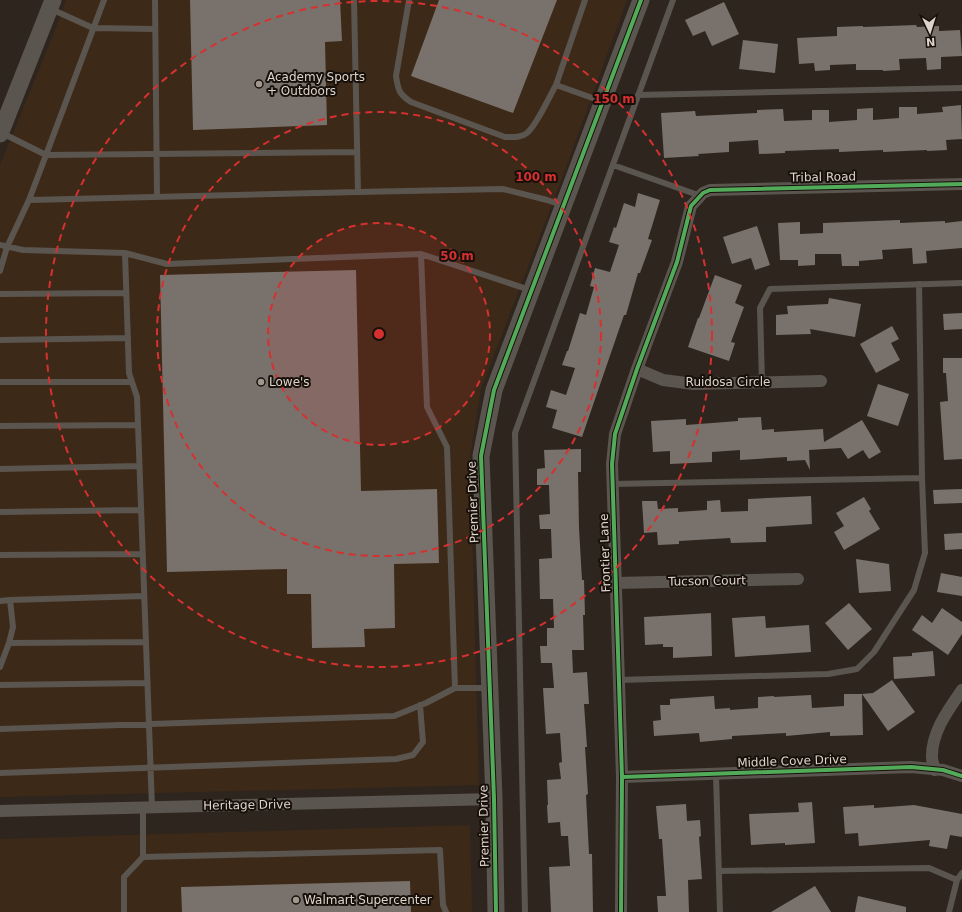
<svg xmlns="http://www.w3.org/2000/svg" width="962" height="912" viewBox="0 0 962 912" font-family="'DejaVu Sans',sans-serif">
	<style>
		.built { fill: #3d2918 }
		.building { fill: #79716b }
		.lines { fill: none; stroke-linecap: round; stroke-linejoin: round }
		.lane { stroke: #5b554f; stroke-width: 6 }
		.street { stroke: #5b554f; stroke-width: 12 }
		.secondary { stroke: #5b554f; stroke-width: 17 }
		.cycleway-casing { stroke: #17100a; stroke-width: 6 }
		.cycleway { stroke: #51ab58; stroke-width: 4 }
		.ring { fill: none; stroke: #d63130; stroke-width: 2; stroke-dasharray: 7 5 }
		.poi-dot { fill: #a1978e; stroke: #17100a; stroke-width: 1.5 }
		.labels { text-anchor: middle; stroke-width: 4; stroke-linejoin: round; paint-order: stroke }
		.poi-label { font-size: 12px; fill: #dfd4cb; stroke: #17100a; text-anchor: start }
		.street-label { font-size: 12px; fill: #dfd4cb; stroke: #17100a }
		.centre { fill: #d63130; stroke: #17100a; stroke-width: 2 }
		.ring-label { font-size: 12px; text-anchor: middle; font-weight: bold; fill: #d63130; stroke: #17100a; stroke-width: 4; stroke-linejoin: round; paint-order: stroke }
	</style>
	<rect width="100%" height="100%" fill="#2e261e"/>
	<path class="built" d="M66,0h561l-66,181 -80,208 -11,68 9,328 -479,12v-632l56,-137z
		M470,825l2,87h-472v-73z"/>
	<path class="building" d="M190,0h150l2,41 -17,1 2,83 -134,5z
		M439,0h118l-44,113 -102,-37z
		M724,2l15,32 -27,12 -7,-15 -12,5 -8,-16z
		M916,25l1,2 22,-1v5l21,-1 2,26 -21,1v12l-14,1 -1,-12 -27,1 1,11 -17,1v-1h-27v-6l-26,1v5l-15,1 -1,-8 -15,1 -2,-26 40,-2v-9l26,-1v1z
		M743,40l35,4 -3,29 -36,-4z
		M961,105l1,34 -16,1 1,10 -20,1v-1l-44,2v-2l-44,2v-3l-54,2v2l-26,1 -1,-14 -29,2v10l-31,2 1,2 -35,2 -3,-45 34,-2 1,5 61,-3v-3l26,-1 1,12 28,-1v-10h17v12l28,-2v-11l16,-1v12l26,-2v-11h18v7l26,-2 -1,-5z
		M638,193l22,7 -12,39 4,1 -12,33h-2l-12,42h-2l-42,122 -30,-9 5,-18 -11,-3 5,-17 15,5 9,-27 -13,-3 5,-14h1l12,-38 6,2 8,-28 -4,-1 5,-18 15,4 9,-27 -10,-3 5,-15 2,1 8,-25 11,4z
		M900,220v3l45,-2v2l17,-2v27l-36,3 1,12 -14,1 -1,-16 -30,2 1,9 -24,2v5h-17l-1,-12h-26v11l-17,1v-6h-18l-2,-37 22,-1v12l23,-1v-10z
		M757,226l13,39 -15,5 -4,-12 -19,6 -9,-27z
		M356,270l5,221 76,-2 2,74 -45,1 1,64 -31,1 1,18 -53,1 -1,-54h-24v-25l-120,3 -7,-297z
		M715,275l27,10 -7,18 9,4 -13,35 4,1 -6,18 -41,-14 10,-29h1z
		M829,298l32,6 -6,33 -45,-8 1,5 -35,1v-20l12,-1 -1,-8 41,-2z
		M962,313v16l-18,1 -1,-16z
		M892,326l7,13 -8,4 9,17 -24,13 -16,-29z
		M943,358h19v101l-18,1 -4,-58 8,-1 -2,-28h-3z
		M878,384l31,10 -11,32 -31,-10z
		M761,417l1,13 12,-1v3l49,-3 1,13 38,-22 19,32 -12,7 -6,-9 -15,9 -7,-11 -32,2 1,20 -5,-10 -18,1v-4l-47,3v-10l-28,2v10l-42,2v-13l-17,1 -2,-31 35,-2v6l52,-4v-3z
		M581,449v23h-3l1,56 3,52h2l1,35h-2l1,35h-12l1,23 14,-1 2,32h-5l3,43h-2l3,47 -2,1 3,59h3l1,58h-42l-2,-45 21,-1 -2,-30h-7l-1,-14 -12,1 -1,-18h1l-1,-25 14,-1 -2,-16 3,-1 -2,-29 -14,1 -3,-46h11l-2,-25h-11l-1,-17h7v-18h7l-1,-29h-13l-1,-40 13,-1 -1,-29h-11l-1,-14 11,-1 -1,-29h-12v-16l8,-1 -1,-18z
		M962,489v14l-28,1 -1,-14z
		M811,496l1,28 -46,3v15l-35,1 -1,-5 -51,3v3l-21,1 -1,-13 -13,1 -2,-32h15l1,8 20,-1v4l29,-2v-9l13,-1 1,12 27,-1v-12z
		M864,497l7,12 -2,2 11,18 -36,21 -10,-18 10,-6 -8,-13z
		M962,533v16l-17,1 -1,-16z
		M856,559l33,5 2,27 -32,2z
		M941,573l21,4v19l-25,-4z
		M849,603l23,26 -24,21 -23,-27z
		M942,608l20,14v12l-14,21 -36,-25 10,-15 10,8z
		M711,613l1,43 -39,2v-11h-10v-3l-18,1 -1,-28z
		M765,616l1,12 43,-3 2,27 -76,5 -3,-39z
		M933,651l2,25 -41,3 -1,-22 19,-1v-3z
		M892,680l23,32 -27,19 -26,-37 11,-1z
		M844,694h18l1,41 -33,1v-4l-44,4v-3l-54,3v3l-32,3 -1,-9 -45,3 -1,-15 8,-1 -1,-15h10v-6l44,-3 1,13 15,-1v2l28,-2v-11l16,-1v1l37,-2 1,13 32,-2z
		M812,802l3,41 -30,2v-2l-34,2 -2,-31 50,-2 -1,-9z
		M686,804l1,17 13,-1 1,16 -2,1 3,42 -14,1 1,32h-31l-1,-16h9l-4,-57h-3l-3,-33z
		M874,805v3l40,-3 48,9v23l-12,-2 -3,14 -18,-3 1,-6 -71,6 -1,-13 -13,1 -2,-27z
		M410,881l1,31h-229l-1,-25z
		M815,886l16,26h-60z
		M858,896l48,11v5h-51z"/>
	<g class="lines">
		<path class="lane" d="M155,0l2,197
			M354,0l4,192 145,-3 44,11 15,5
			M409,0l-13,76c2,14 3,18 15,26l94,35c7,0 16,1 22,-4 10,-8 22,-36 29,-48l45,16
			M51,9l42,19 62,1
			M556,85l29,-85
			M638,95l324,-7
			M2,133l44,22 58,-155
			M613,165l88,31
			M29,200l329,-8
			M0,245l23,5 102,3 42,11 254,-10 109,36
			M125,253l4,120 8,24 15,410
			M421,254l6,153 20,40 8,241
			M0,271l7,-24 22,-47 17,-45 311,-3
			M0,294l126,-1
			M0,340l128,-2
			M0,382h132
			M762,382l-2,-74 10,-19 192,-6
			M0,426l138,-1
			M0,469l139,-3
			M613,484l309,-6
			M0,512l141,-2
			M0,555l142,-1
			M10,600l134,-4
			M0,601l10,-1 3,27 -4,16 -9,24
			M9,643l137,-1
			M619,680l209,-6 29,-5 17,-17 40,-62 11,-37 -3,-75 -3,-194
			M0,685l147,-2
			M0,729l394,-13 32,-13 29,-15h33
			M0,773l396,-14 17,-4 10,-13 -3,-37
			M716,774l4,138
			M143,857l297,-7 3,55 3,7
			M719,871l210,-3 28,12
			M124,912v-35l19,-20v-50
			M525,912l-10,-479 158,-433
			M949,912l8,-32 5,-7"/>
		<path class="street" d="M637,369l26,11 31,4 127,-3
			M615,583l183,-4
			M935,770c-1,-4 -3,-9 -3,-12 -1,-25 16,-48 30,-68
			M622,777l289,-10 32,3 19,6
			M0,811l494,-12
			M621,912l1,-135 -10,-313 3,-30 22,-65 40,-107 14,-56 12,-13 7,-3 252,-6"/>
		<path class="secondary" d="M0,134l53,-134
			M496,912l-2,-113 -13,-343 13,-66 147,-390"/>
		<defs>
			<path id="cycleway" d="M622,777l289,-10 32,3 19,6
				M496,912l-2,-113 -13,-343 13,-66 147,-390
				M621,912l1,-135 -10,-313 3,-30 22,-65 40,-107 14,-56 12,-13 7,-3 252,-6"/>
		</defs>
		<use href="#cycleway" class="cycleway-casing"/>
		<use href="#cycleway" class="cycleway"/>
	</g>
	<circle cx="379" cy="334" r="111" fill="#d63130" fill-opacity=".12"/>
	<g class="ring">
		<circle cx="379" cy="334" r="111"/>
		<circle cx="379" cy="334" r="222"/>
		<circle cx="379" cy="334" r="333"/>
	</g>
	<g class="poi-dot">
		<circle cx="259" cy="84" r="4"/>
		<circle cx="261" cy="382" r="4"/>
		<circle cx="296" cy="900" r="4"/>
	</g>
	<g class="labels">
		<g class="poi-label">
			<text x="267" y="81">Academy Sports<tspan x="267" dy="14">+ Outdoors</tspan></text>
			<text x="269" y="386">Lowe's</text>
			<text x="304" y="904">Walmart Supercenter</text>
		</g>
		<g class="street-label">
			<text transform="translate(823 177) rotate(-1)" y="4">Tribal Road</text>
			<text x="728" y="386">Ruidosa Circle</text>
			<text transform="translate(473 502) rotate(-92)" y="4">Premier Drive</text>
			<text transform="translate(605 553) rotate(-92)" y="4">Frontier Lane</text>
			<text transform="translate(707 581) rotate(-1)" y="4">Tucson Court</text>
			<text transform="translate(792 761) rotate(-2)" y="4">Middle Cove Drive</text>
			<text transform="translate(247 805) rotate(-1)" y="4">Heritage Drive</text>
			<text transform="translate(484 826) rotate(-91)" y="4">Premier Drive</text>
		</g>
	</g>
	<circle cx="379" cy="334" r="6" class="centre"/>
	<g class="ring-label">
		<text x="614" y="103">150 m</text>
		<text x="536" y="181">100 m</text>
		<text x="457" y="260">50 m</text>
	</g>
	<g transform="translate(930 32) rotate(176)" stroke="#17100a" stroke-width="3" paint-order="stroke">
	<path d="M0-3L7 15L0 10L-7 15Z" fill="#dfd4cb"/>
	<text y="-6" font-size="11" font-weight="bold" text-anchor="middle" fill="#dfd4cb">N</text>
	</g>
</svg>
